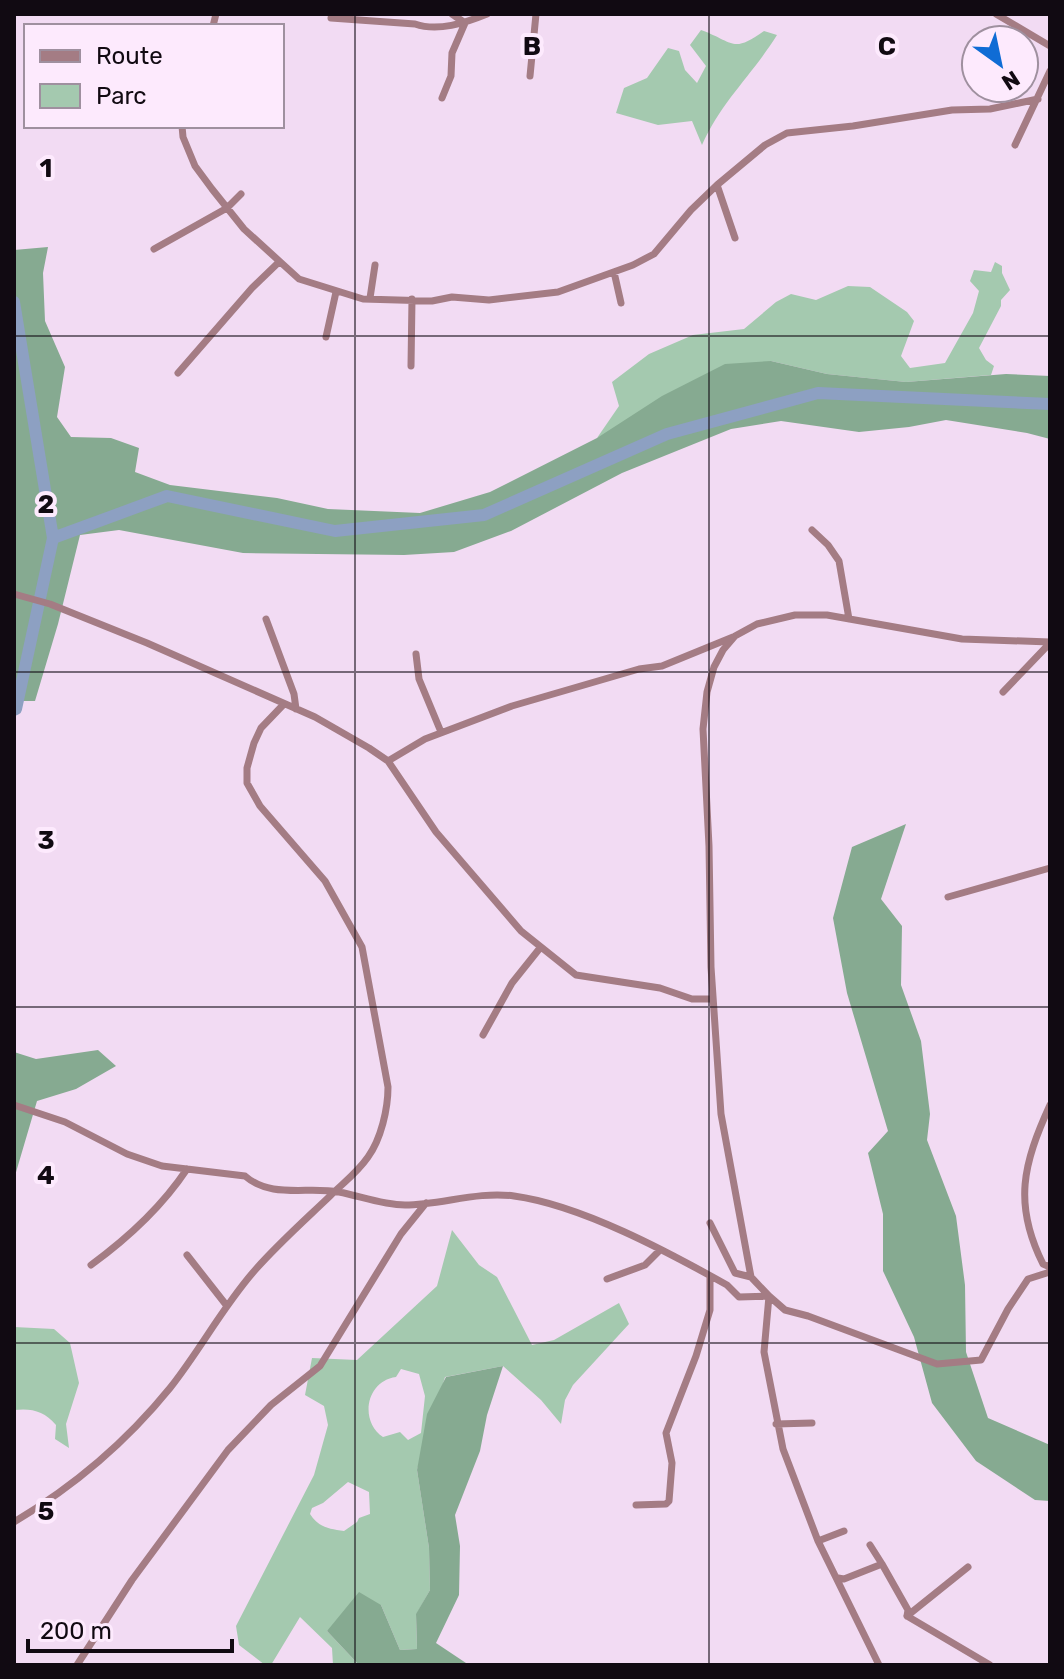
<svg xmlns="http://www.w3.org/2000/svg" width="1064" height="1679" viewBox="0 0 1064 1679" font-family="Rubik,sans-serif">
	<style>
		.green { fill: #a4c9af; fill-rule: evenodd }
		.forest { fill: #86aa91 }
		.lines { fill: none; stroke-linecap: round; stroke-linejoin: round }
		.river { stroke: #8da0c2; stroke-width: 12 }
		.street { stroke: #a47c84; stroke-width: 7 }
		.grid { fill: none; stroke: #110a12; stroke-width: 2; stroke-opacity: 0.55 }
		.grid-label { font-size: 26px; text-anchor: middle; font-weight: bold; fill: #110a12; stroke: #fdeafd; stroke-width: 8; stroke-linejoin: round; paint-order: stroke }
	</style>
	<rect width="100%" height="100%" fill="#f2dbf3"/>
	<path class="green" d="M701,30c33,12 31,24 63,1l13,4c-25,40 -56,67 -75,110l-10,-24 -34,4 -42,-12 8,-25 23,-10 21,-30 11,3 6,19 12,13 9,-17 -16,-21z
		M995,262l7,4v7l8,17 -9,10v6l-22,42 7,12 8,6 -3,9 -85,7 -79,-8 -56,-13 -174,77 22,-32 -7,-24 37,-28 44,-19 51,-6 32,-27 15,-8 25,6 32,-14 22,1 37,25 7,9 -13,35 9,12 35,-5 28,-50 6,-22 -9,-10 4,-11 17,2z
		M452,1230l27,35 18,12 35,68 22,-5 65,-37 10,21 -56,61 -8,15 -4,24 -20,-24 -38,-34 -58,11 -28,93 12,78 1,42 -14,25 1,34 -17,1 -19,-45 -54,26 32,34h-26l-1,-17 -32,-31 -29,48h-6l-26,-20 -3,-19 78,-151 14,-50 -4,-19 -19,-11 7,-37 45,2 80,-74zM401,1369l18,5 6,22 -4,37 -13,7 -8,-8 -17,5c-24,-16 -17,-56 13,-60zM348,1482l21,10 1,22 -11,4 -2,4 -13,9c-15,-2 -26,-4 -34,-17l2,-6 11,-5z
		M14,1327l40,2 16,14 9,40 -13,41 3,24 -14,-9 1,-14c-12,-14 -24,-17 -42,-15z"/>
	<path class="forest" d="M48,247l-5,26 2,48 20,46 -8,50 14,20 40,1 28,10 -4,24 35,13 107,13 51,11 92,4 70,-21 107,-54 65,-42 63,-32 46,-3 56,13 79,8 100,-8 44,2v63l-23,-6 -81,-13 -37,7 -50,5 -78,-11 -50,8 -109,44 -111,58 -57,21 -50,3 -161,-2 -124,-23 -39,5 -22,89 -23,77h-20l-1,-451z
		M906,824l-25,75 21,27 -1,59 20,56 9,73 -3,26 29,76 9,69 1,67 22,66 62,27v56l-15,-1 -59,-39 -44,-58 -18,-66 -31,-66v-57l-15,-61 20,-22 -41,-138 -14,-75 19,-71z
		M98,1050l18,16 -40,23 -39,12 -23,78v-127l22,7z
		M503,1366l-16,49 -7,36 -25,64 5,31 -1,49 -23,48 33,22h-110l-32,-34 32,-39 22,13 19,45 17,-1 -1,-35 14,-24 -1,-42 -12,-78 10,-56 19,-37z"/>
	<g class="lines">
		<path class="river" d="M14,302l39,236 -37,171 -2,1
			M53,538l114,-42 168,35 149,-16 183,-81 151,-41 232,11"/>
		<path class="street" d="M996,14l54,32
			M331,18l84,6c23,8 50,-1 72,-10
			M213,26l3,-12
			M530,76l6,-62
			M442,98l9,-22 1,-23 13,-30 -13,-9
			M182,126l1,11 12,29 17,23 32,40 55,50 64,20 69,2 20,-4 37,3 69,-8 75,-27 21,-11 37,-44 26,-25 48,-40 22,-12 66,-7 99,-16 38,-1 48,-10
			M1015,145l35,-74
			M717,185l18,53
			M154,249l73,-41 14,-14
			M614,272l7,31
			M370,298l5,-33
			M326,337l10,-45
			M411,366l1,-67
			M178,373l74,-85 27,-26
			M812,530l16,15 11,16 10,58
			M14,594l36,10 97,39 168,74 54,31 19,13 48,71 85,99 55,44 84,13 32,11h21
			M266,619l28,75 2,15
			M416,654l3,25 22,53
			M1003,692l47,-49
			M388,761l37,-22 87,-33 127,-37 23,-3 71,-29
			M948,897l102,-29
			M483,1035l29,-52 28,-35
			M14,1105l51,17 62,32 35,12 83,10c26,23 63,10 94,16 21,4 43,13 66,13 36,0 72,-14 109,-9 67,9 154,56 213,89l12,12 30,-1 16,14 23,6 129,48 44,-4 27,-51 20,-30 22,-7
			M1050,1105c-27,59 -37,99 -7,159l7,3
			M710,1223l25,50 16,4
			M187,1255l40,51
			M91,1265c37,-27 70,-57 96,-96
			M607,1279l38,-14 14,-14
			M776,1424l36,-1
			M636,1505l30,-1 3,-3 3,-38 -6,-30 30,-77 14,-46v-34
			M14,1522c59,-35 113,-81 156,-134 31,-39 53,-82 86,-119 23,-26 49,-49 74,-73 13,-13 27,-23 38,-39 13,-18 20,-48 20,-70l-26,-140 -37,-66 -65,-75 -13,-23v-15l7,-25 7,-15 23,-24
			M818,1541l26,-10
			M870,1545l12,19
			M838,1578l6,1 38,-15 26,46 -1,6 83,49
			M907,1616l61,-49
			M77,1665l55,-85 96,-130 43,-45 49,-39 81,-132 25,-31
			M879,1665l-61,-124 -35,-92 -19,-97 5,-56 -18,-19 -30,-163 -10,-147 -2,-121 -6,-117 4,-37 7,-25 9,-17 12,-14 22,-12 38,-9h32l135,24 88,3"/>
	</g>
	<path class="grid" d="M355,14v1651M709,14v1651M14,336h1036M14,672h1036M14,1007h1036M14,1343h1036"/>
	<g class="grid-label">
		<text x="532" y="55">B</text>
		<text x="887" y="55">C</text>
		<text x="46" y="177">1</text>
		<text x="46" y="513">2</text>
		<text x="46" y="849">3</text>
		<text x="46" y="1184">4</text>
		<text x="46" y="1520">5</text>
	</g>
	<rect width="1064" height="1679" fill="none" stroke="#110a12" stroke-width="32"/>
	<rect x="24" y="24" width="260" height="104" fill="#fdeafd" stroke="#9f909f" stroke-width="2"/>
	<rect x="40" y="50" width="40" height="12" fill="#a47c84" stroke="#9f909f" stroke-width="2"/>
	<text x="96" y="64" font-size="24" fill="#110a12">Route</text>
	<rect x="40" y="84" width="40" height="24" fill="#a4c9af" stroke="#9f909f" stroke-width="2"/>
	<text x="96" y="104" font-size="24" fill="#110a12">Parc</text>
	<g transform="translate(1000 64) rotate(147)"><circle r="38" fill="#fdeafd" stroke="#9f909f" stroke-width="2"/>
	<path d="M0-6L14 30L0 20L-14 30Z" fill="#0f6cd5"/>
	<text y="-12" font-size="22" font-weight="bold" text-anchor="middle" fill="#110a12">N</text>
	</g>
	<path d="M28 1639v12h204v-12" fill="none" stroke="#110a12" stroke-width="4"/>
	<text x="40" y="1639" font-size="24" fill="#110a12" stroke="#fdeafd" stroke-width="6" paint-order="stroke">200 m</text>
</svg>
